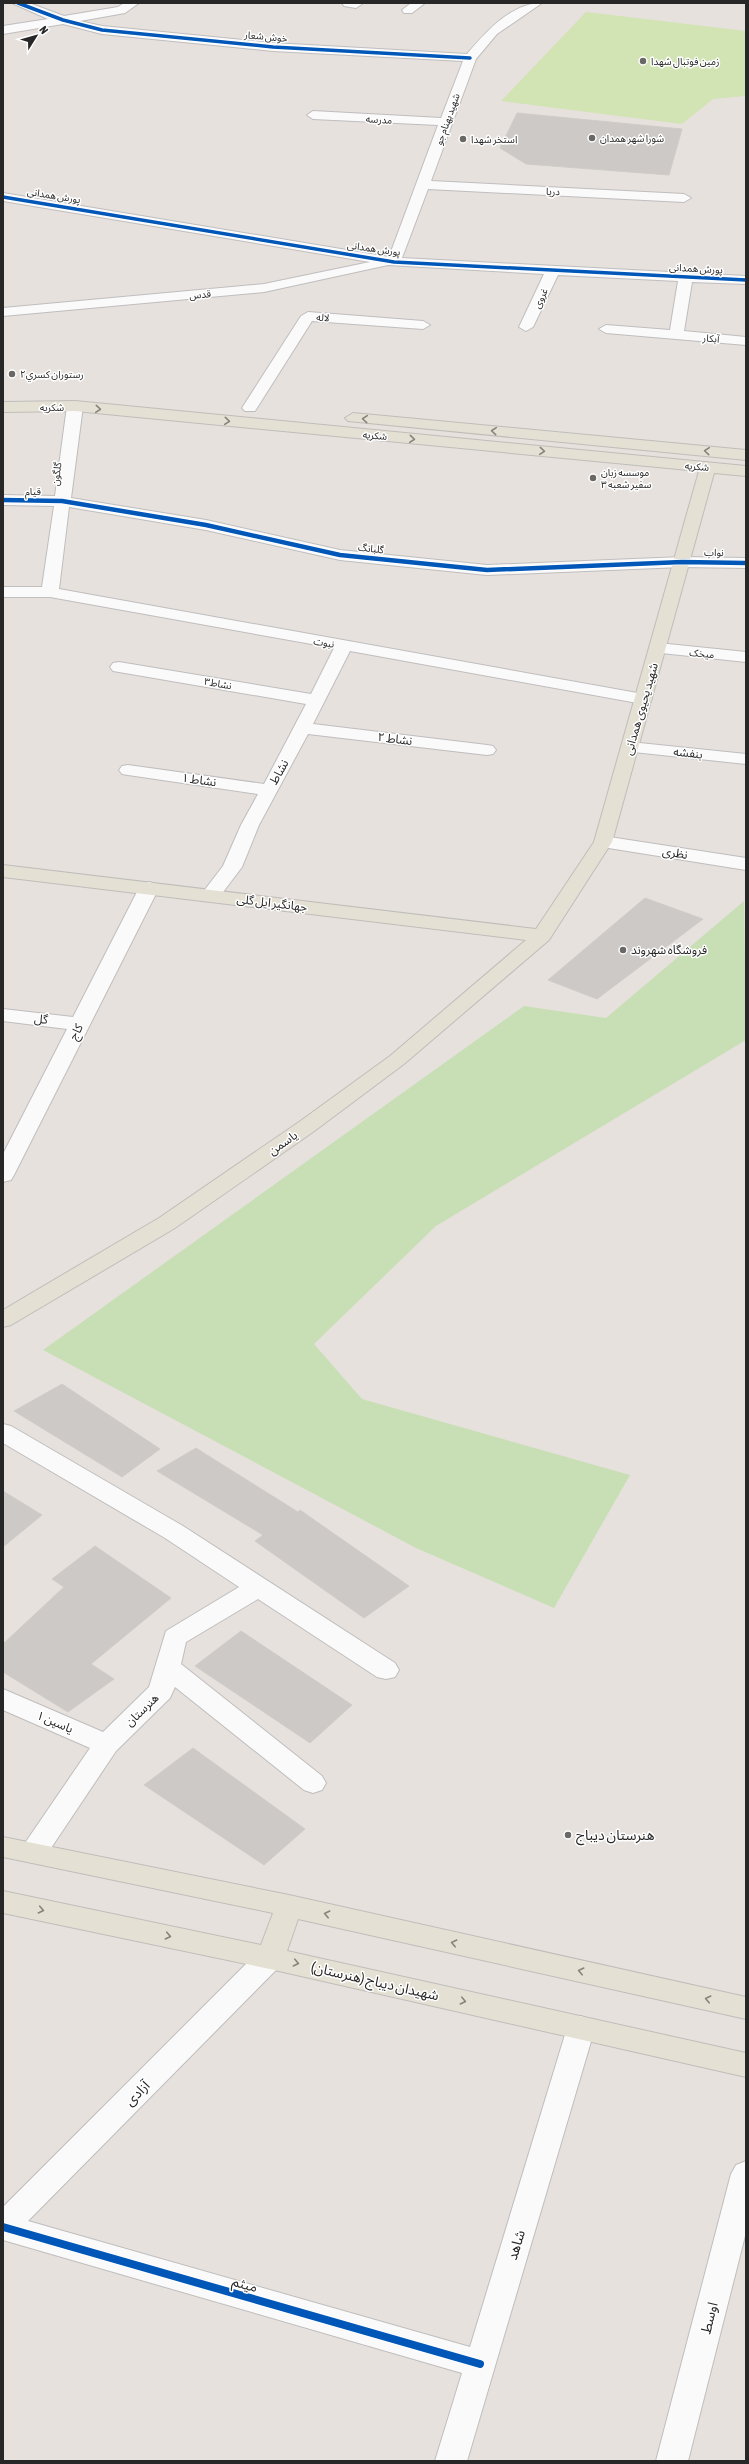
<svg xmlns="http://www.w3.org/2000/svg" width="749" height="2464" viewBox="0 0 749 2464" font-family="'Asap Condensed','Noto Sans Arabic',sans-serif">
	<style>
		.green { fill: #c8dfb6 }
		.pitch { fill: #d2e3b4 }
		.building { fill: #ccc9c6; stroke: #d0cdc9 }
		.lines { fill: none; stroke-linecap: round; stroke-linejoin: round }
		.minor-casing { stroke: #bfbdbe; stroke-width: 2 }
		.major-casing { stroke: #bfbdbb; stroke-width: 2 }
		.minor { fill: #fbfafa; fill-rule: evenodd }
		.major { fill: #e4e0d3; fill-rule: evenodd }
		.cycleway-far2-casing { stroke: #fff; stroke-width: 5 }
		.cycleway-far1-casing { stroke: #fff; stroke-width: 6 }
		.cycleway-casing { stroke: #fff; stroke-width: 10 }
		.cycleway-far2 { stroke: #0057b8; stroke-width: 3.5 }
		.cycleway-far1 { stroke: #0057b8; stroke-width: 4.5 }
		.cycleway { stroke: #0057b8; stroke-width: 8 }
		.oneway { stroke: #86847d }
		.poi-dot { fill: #6a6866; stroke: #fff; stroke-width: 1.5 }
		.labels { text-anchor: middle; stroke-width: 3; stroke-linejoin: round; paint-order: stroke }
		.far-street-label { font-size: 10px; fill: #272727; stroke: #fff }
		.far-poi-label { font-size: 10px; fill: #272727; stroke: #fff; text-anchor: start }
		.street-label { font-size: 12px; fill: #272727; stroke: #fff }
		.poi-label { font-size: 12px; fill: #272727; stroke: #fff; text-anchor: start }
		.near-poi-label { font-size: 14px; fill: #272727; stroke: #fff; text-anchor: start }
		.near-street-label { font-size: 14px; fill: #272727; stroke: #fff }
	</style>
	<rect width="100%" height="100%" fill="#e6e1dc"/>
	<path class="green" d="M744,901l2,139 -310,186 -122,118 48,55 268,76 -76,133 -138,-60 -373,-198 481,-344 82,12z"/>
	<path class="pitch" d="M586,12l160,19 -1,65 -32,3 -31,25 -181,-23z"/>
	<path class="building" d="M517,113l165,16 -13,46 -143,-11 -26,-16z
		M645,898l58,21 -106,80 -49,-19z
		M62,1384l98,65 -38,28 -108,-66z
		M196,1448l102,64 2,-2 109,76 -45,32 -109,-77 8,-6 -106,-64z
		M3,1491l39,24 -39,32z
		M95,1546l76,52 -80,66 23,15 -46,33 -65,-40v-28l61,-57 -12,-8z
		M241,1631l111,74 -42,38 -115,-77z
		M193,1748l112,81 -41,36 -120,-80z"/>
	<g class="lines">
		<defs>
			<path id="minor" d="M12,3h17l35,13 54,-9 6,-4h15l-14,10 -45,8 22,5 171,17 194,11c19,-22 44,-51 75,-51l-45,31 -21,25 -45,122 253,13 7,4 -7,4 -256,-13 -26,69 344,18v8l-54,-2 -8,49 62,6v8l-140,-12 -7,-4 7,-4 64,5 8,-49 -120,-6 -25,52 -7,4 -7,-4 25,-53 -156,-9 -124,27 -261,24v-8l261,-24 106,-22 -367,-61v-8l386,64 49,-132 -125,-6 -6,-4 6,-4 128,7 22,-57 -190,-10 -171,-17 -39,-10 -60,10v-8l45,-7z
				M342,3h19l1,1 -6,4 -12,-2z
				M411,3h14l-13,10h-8l-2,-3z
				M308,312l115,9 7,4 -7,4 -111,-8 -57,90h-10l-3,-3 59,-92z
				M75,401l8,5 -12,92 135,22 134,30 147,15 195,-8 64,1v10l-64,-1 -195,8 -147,-15 -134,-30 -137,-23 -10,82 584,105 6,1 3,4 -3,4 -6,1 -293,-53 -37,73 174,21 6,1 3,4 -3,4 -6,1 -179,-21 -49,91 -17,42 -25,33h-14l-3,-4 23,-30 18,-41 17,-31 -130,-19 -6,-1 -3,-4 3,-4 6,-1 136,19 42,-80 -187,-32 -6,-1 -3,-4 3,-4 6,-1 192,32 23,-46 -284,-51h-47v-10h39l12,-81 -51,-1v-10l52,1 12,-90z
				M658,643l88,9v10l-94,-10 -3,-4 3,-4z
				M630,742l116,12v10l-122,-13 -3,-4 3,-4z
				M603,836l143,22v12l-150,-24 -2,-4 2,-4z
				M149,882l7,2 3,4 -145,287 -3,5 -8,2v-28l64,-125 -64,-8v-12l70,8 66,-129 3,-4z
				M3,1424l8,2 172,100 212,137 4,7 -4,7 -9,2 -9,-2 -119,-78 -72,43 -5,22 141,112 4,7 -4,7 -9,3 -9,-3 -129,-103 -5,11 -54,53 -73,109 -10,3 -10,-3 -4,-7 4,-7 67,-98 -87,-38v-21l100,43 46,-45 17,-56 73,-44 -74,-49 -162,-95z
				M270,1947l10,3 4,8 -4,8 -252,255 442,126 97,-319 4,-8 10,-4 10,4 4,8 -128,433h-32l27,-88 -459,-133v-33l257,-257z
				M746,2161v71l-58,229h-32l75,-287 5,-9z"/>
			<path id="major" d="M75,401l671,65v10l-32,-3 -102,369 -63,98 -145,124 -91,68 -138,96 -164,97 -8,2v-17l156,-92 140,-96 91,-66 136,-116 -523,-63v-12l533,64 58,-87 105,-371 -624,-60 -72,1v-10z
				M353,413l393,37v10l-398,-39 -3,-3z
				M3,1837l286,58 457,102v22l-448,-100 -11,32 459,102v24l-476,-108 -267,-56v-22l258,54 12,-32 -270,-56z"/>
		</defs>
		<use href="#minor" class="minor-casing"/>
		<use href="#major" class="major-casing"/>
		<use href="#minor" class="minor"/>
		<use href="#major" class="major"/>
		<defs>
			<path id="cycleway-far2" d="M18,3l45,17 39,10 171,17 197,11
				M3,197l391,65 352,18"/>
			<path id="cycleway-far1" d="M3,500l59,1 144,24 134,30 147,15 195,-8 64,1"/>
			<path id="cycleway" d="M3,2227l477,137"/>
		</defs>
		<use href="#cycleway-far2" class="cycleway-far2-casing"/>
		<use href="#cycleway-far1" class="cycleway-far1-casing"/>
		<use href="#cycleway" class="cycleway-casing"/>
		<use href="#cycleway-far2" class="cycleway-far2"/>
		<use href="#cycleway-far1" class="cycleway-far1"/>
		<use href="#cycleway" class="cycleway"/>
	</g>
	<defs><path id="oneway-chevron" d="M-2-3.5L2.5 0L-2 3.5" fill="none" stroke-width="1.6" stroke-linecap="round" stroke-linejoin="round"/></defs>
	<g class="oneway">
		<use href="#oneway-chevron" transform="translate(98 409) rotate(5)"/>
		<use href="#oneway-chevron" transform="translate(365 419) rotate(-175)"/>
		<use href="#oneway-chevron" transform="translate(227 421) rotate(5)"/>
		<use href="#oneway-chevron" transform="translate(494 431) rotate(-175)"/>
		<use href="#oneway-chevron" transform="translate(412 439) rotate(5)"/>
		<use href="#oneway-chevron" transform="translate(542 451) rotate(5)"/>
		<use href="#oneway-chevron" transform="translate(707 451) rotate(-175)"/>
		<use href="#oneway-chevron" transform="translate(41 1910) rotate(12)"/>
		<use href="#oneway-chevron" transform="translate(327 1914) rotate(-167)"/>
		<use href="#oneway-chevron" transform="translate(168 1936) rotate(12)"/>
		<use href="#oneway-chevron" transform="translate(454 1943) rotate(-167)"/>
		<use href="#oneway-chevron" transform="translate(296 1963) rotate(13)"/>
		<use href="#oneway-chevron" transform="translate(581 1971) rotate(-167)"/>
		<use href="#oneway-chevron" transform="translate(708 1999) rotate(-167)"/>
		<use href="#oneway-chevron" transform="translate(463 2001) rotate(13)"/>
	</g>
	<g class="poi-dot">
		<circle cx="643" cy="61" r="4"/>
		<circle cx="592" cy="138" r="4"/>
		<circle cx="463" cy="139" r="4"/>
		<circle cx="12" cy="374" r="4"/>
		<circle cx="593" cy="478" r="4"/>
		<circle cx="623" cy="950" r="4"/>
		<circle cx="568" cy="1835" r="4"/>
	</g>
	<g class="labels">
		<g class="far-street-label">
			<text transform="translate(266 36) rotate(5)" y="4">خوش شعار</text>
			<text transform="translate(379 119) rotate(3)" y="4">مدرسه</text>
			<text transform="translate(447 119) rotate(-70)" y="4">شهید بهنام جو</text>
			<text transform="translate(553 191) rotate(3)" y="4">دریا</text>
			<text transform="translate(54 195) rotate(9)" y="4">پورش همدانی</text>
			<text transform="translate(374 248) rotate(8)" y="4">پورش همدانی</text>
			<text transform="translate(696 268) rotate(3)" y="4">پورش همدانی</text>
			<text transform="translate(200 294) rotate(-5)" y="4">قدس</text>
			<text transform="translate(540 298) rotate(-65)" y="4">غروی</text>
			<text transform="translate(323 317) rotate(5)" y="4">لاله</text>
			<text transform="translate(711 338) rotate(5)" y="4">آبکار</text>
			<text x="52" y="411">شکریه</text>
			<text transform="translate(375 435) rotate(5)" y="4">شکریه</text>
			<text transform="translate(697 466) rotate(5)" y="4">شکریه</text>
			<text transform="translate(56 474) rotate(-83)" y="4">گلگون</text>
			<text x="33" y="495">قیام</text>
			<text transform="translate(371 548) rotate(6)" y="4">گلبانگ</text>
			<text transform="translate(714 552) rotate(1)" y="4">نواب</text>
			<text transform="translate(324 642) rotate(10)" y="4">نبوت</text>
			<text transform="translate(702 653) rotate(6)" y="4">میخک</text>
			<text transform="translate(218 683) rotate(10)" y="4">نشاط۳</text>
		</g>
		<g class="far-poi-label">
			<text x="651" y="65">زمین فوتبال شهدا</text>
			<text x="600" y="142">شورا شهر همدان</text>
			<text x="471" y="143">استخر شهدا</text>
			<text x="20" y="378">رستوران کسري٢</text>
			<text x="601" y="476">موسسه زبان<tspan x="601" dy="12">سفیر شعبه ۳</tspan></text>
		</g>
		<g class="street-label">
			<text transform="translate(641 709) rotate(-74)" y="4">شهید یحیوی همدانی</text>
			<text transform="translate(395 739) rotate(7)" y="4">نشاط ۲</text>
			<text transform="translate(688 753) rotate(6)" y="4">بنفشه</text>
			<text transform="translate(279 772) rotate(-61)" y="4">نشاط</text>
			<text transform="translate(199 780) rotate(8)" y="4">نشاط ۱</text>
			<text transform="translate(675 853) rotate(9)" y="4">نظری</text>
			<text transform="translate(272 903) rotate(7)" y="4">جهانگیر ایل گلی</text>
			<text transform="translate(41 1019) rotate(7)" y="4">گل</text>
			<text transform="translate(76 1032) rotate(-63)" y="4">کاج</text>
			<text transform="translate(283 1143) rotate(-35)" y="4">یاسمن</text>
			<text transform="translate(142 1710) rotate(-44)" y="4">هنرستان</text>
			<text transform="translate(55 1722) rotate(23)" y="4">یاسین ۱</text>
		</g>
		<g class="poi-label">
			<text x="631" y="954">فروشگاه شهروند</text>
		</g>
		<g class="near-poi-label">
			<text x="576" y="1840">هنرستان دیباج</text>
		</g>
		<g class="near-street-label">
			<text transform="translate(375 1981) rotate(13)" y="5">شهیدان دیباج (هنرستان)</text>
			<text transform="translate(137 2093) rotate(-45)" y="5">آزادی</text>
			<text transform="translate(516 2245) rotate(-73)" y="5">شاهد</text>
			<text transform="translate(245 2284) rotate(16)" y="5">میثم</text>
			<text transform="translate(709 2318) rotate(-76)" y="5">اوسط</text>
		</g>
	</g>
	<rect width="749" height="2464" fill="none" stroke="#272727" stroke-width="8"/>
	<g transform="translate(36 36) rotate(53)" stroke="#ffffff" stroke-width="3" paint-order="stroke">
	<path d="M0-3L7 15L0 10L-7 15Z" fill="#272727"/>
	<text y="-6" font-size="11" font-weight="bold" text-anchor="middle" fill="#272727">N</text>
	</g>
</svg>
